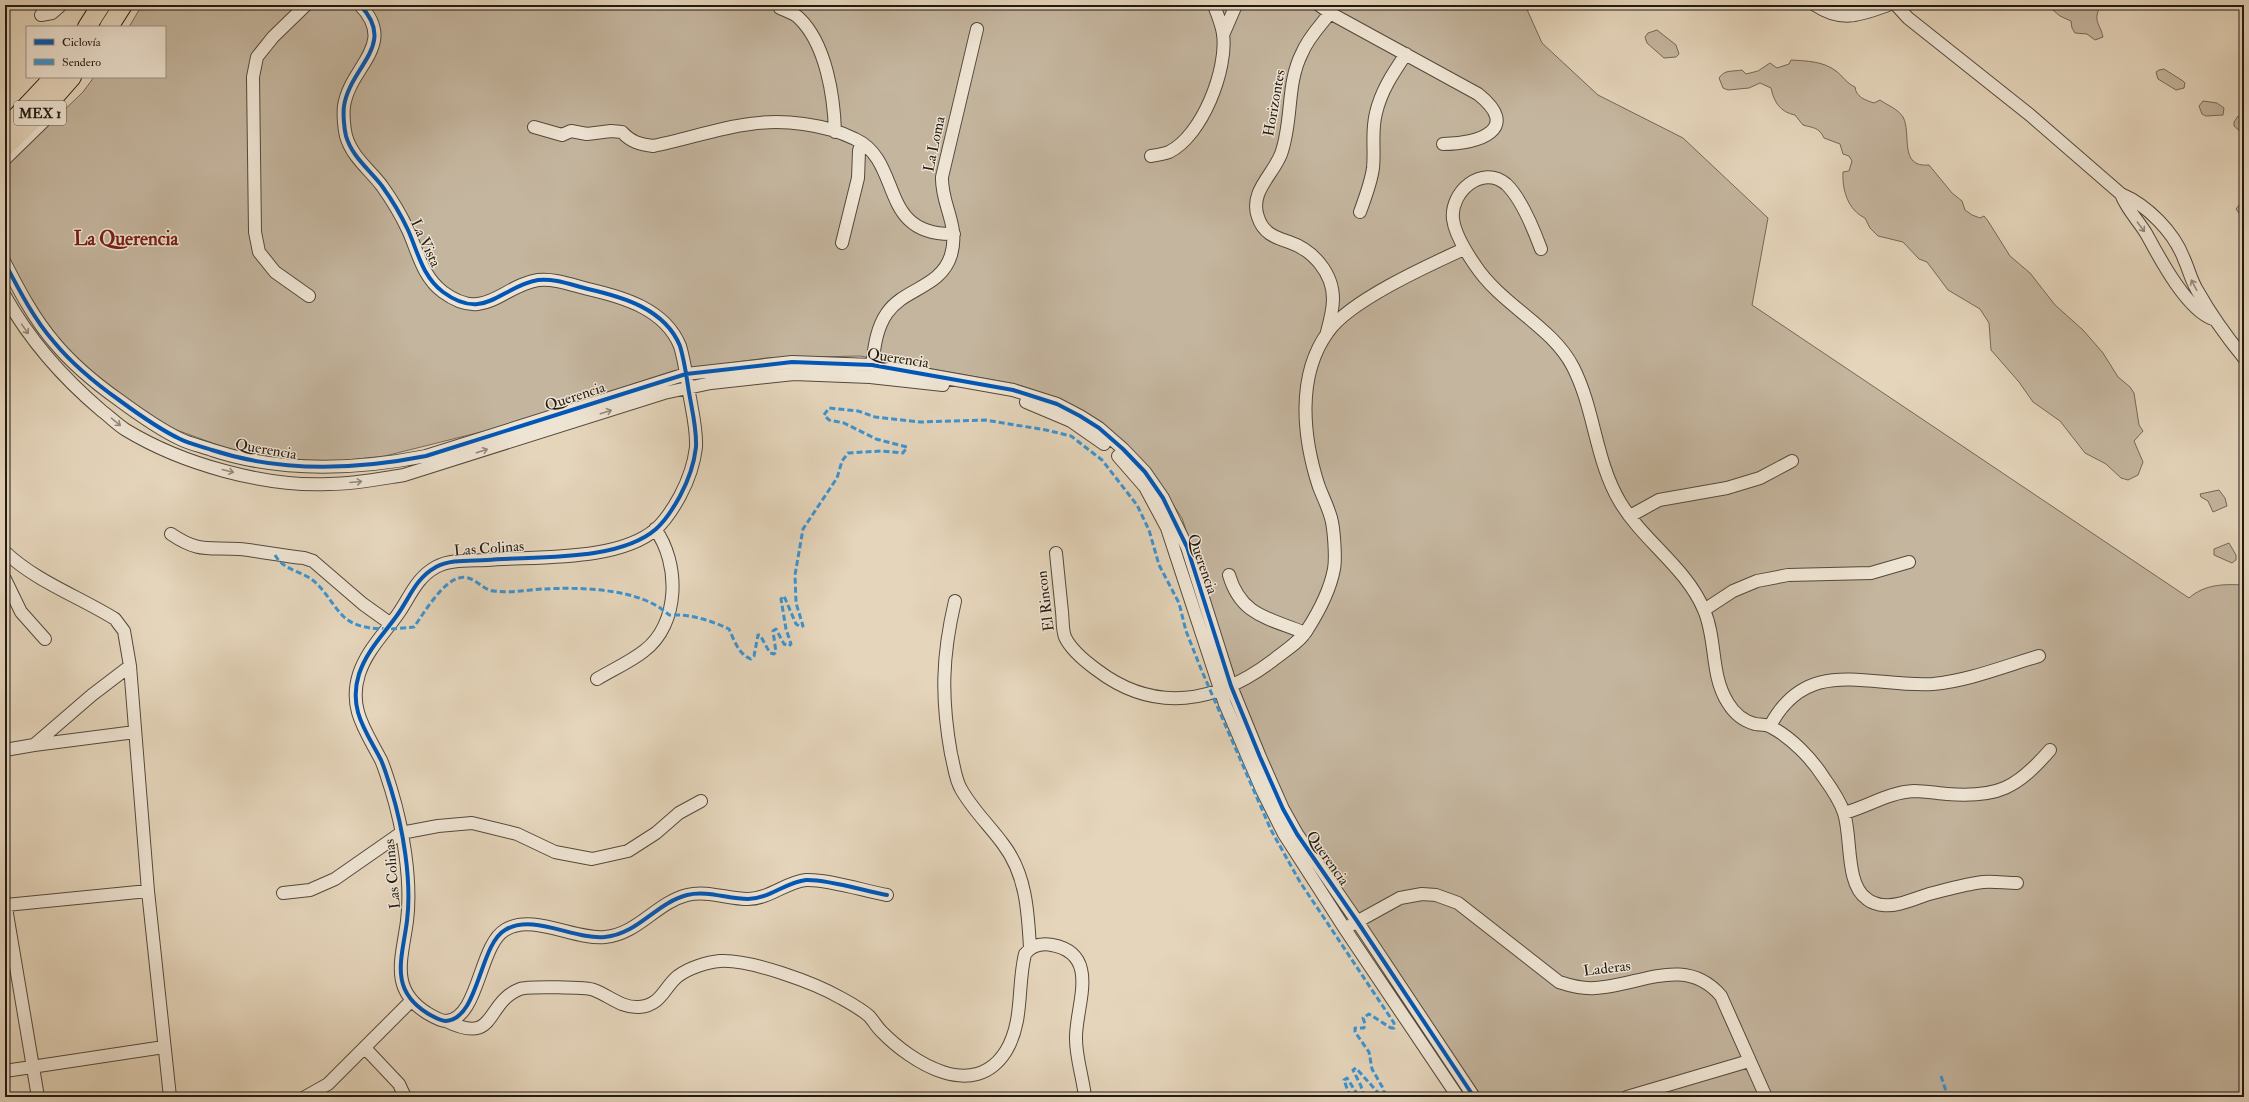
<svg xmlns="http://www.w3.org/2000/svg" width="2249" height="1102" viewBox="0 0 2249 1102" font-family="'IM FELL Double Pica',serif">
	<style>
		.green { fill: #c4b59e; stroke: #746858 }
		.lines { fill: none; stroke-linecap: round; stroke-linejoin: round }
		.minor-casing { stroke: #54493c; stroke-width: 14 }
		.highway-casing { stroke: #231a12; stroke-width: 20 }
		.minor { stroke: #eee4d3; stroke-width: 12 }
		.highway { stroke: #e5d5bb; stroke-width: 18 }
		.quiet { stroke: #3b94d3; stroke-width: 3; stroke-dasharray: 6 3; stroke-linecap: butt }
		.cycleway-casing { stroke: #eee4d3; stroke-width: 6 }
		.cycleway { stroke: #0057b8; stroke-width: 4 }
		.oneway { stroke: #93897c }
		.labels { text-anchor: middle; stroke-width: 3; stroke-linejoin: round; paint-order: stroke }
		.shield { fill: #eee4d3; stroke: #60574c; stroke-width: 1 }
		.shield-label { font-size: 14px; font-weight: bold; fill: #231a12 }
		.street-label { font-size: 15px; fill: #231a12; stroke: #eee4d3 }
		.district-label { font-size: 19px; font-weight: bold; fill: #7a1f14; stroke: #eee4d3 }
	</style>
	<rect width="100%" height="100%" fill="#e5d5bb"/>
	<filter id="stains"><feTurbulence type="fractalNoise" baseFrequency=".005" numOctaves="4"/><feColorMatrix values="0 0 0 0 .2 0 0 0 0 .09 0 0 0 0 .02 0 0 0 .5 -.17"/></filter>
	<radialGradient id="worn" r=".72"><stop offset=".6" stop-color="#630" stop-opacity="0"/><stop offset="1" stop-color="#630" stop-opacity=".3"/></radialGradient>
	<path class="green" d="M142,5h1383l17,38 56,52 85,43 85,80 -16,87 437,293c16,-14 35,-14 55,-13v512h-767l-178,-266 -52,-118 -65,-195 -34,-51 -91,-68 -47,-16 -150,-27 -93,2 -91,12 -179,58 -112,28 -76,8 -69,-11 -69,-25 -74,-49 -31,-31 -32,-43 -29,-54v-84l78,-75 11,-15h71v-50h-36z
		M2047,5h54c-9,16 -1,18 2,32l-8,3 -8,-6 -12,-1 -3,-5 -1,-7 -11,-5z
		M1657,30l19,15 3,9 -3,3 -12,1 -17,-15 -2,-6 3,-4z
		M1791,60c15,1 32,1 45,11 7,5 10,12 19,16 1,10 10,13 19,16l6,-3c7,5 18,9 23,17 9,16 -5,51 26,48l23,28 10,8 3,9 7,5 8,3 4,-2 4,5 22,35 20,17 25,32 28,25 20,23 15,24 12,10 4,6 5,32 4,6 -9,10 9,21 -5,13 -10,5 -7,-2 -15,-14 -21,-11 -25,-32 -27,-19 -14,-20 -28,-32 -2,-27 -9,-14 -32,-19 -21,-28 -8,-3 -16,-17 -25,-6 -8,-8 -5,-10c-17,-8 -23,-28 -22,-46l6,-1 3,-10 -3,-5 -6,-2 -3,-10 -16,-6c-5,-11 -11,-10 -21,-13l-8,-10c-15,-3 -21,-13 -24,-27l-11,-5 -11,5 -21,2 -5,-2 -4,-10c6,-9 13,-6 23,-8l4,4 12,-3 12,-8 7,5 12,-4z
		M2164,69l19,12 2,2 -1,5 -8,2 -18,-11 -2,-7 3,-2z
		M2203,101l14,2 7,5 -1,7 -17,1 -4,-2 -3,-8z
		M2238,116h6v19l-10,-9v-4z
		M2244,199v21l-8,-11z
		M2219,490l6,8 2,8 -14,6 -5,-11 -7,-4 -1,-3z
		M2229,543l7,12v5l-4,3 -18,-8v-6z"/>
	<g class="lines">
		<defs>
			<path id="minor" d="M306,5l-33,32 -16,20 -4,20 2,155 4,20 16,20 34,24
				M360,5c38,40 -10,61 -16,101 -1,8 0,22 2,30 6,21 24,34 36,50 10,14 19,29 26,44 10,22 14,46 35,62 42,31 58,-6 95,-12 16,-2 34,5 50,9 35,8 77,20 92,57 4,13 6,27 8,40 3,21 9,41 8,61 -2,18 -8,34 -16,49 -6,11 -14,24 -24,33 -38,33 -121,27 -169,31 -16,1 -37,-1 -51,7 -20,11 -26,30 -38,47 -14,20 -31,36 -39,60 -11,35 7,57 22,86 4,9 7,20 10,29 12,39 21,92 16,132 -5,38 -18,68 20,92 5,3 13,8 19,8 33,-2 33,-76 59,-91 28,-17 69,10 100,7 33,-3 51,-34 82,-42 20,-5 41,4 61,4 21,0 38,-17 58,-19 21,-1 59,11 81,15
				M1319,5l11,8 148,81c44,35 1,50 -35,50
				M1815,5c27,18 45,10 73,0
				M1896,5l12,13 122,97 91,79c26,11 53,38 63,65 5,11 7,21 13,31 14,25 29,46 47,68
				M780,8c6,3 14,5 19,10 27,26 35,78 36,114
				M41,15l11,-2 9,-8
				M1223,35l13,-30
				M534,127l28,8 9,-4 16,3 24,-3 11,1c9,10 17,12 31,14 32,-6 64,-18 97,-22 33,-5 75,0 105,15 49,23 22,97 99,95
				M1151,156c6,-1 13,-2 18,-4 33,-16 59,-83 54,-118 -1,-9 -6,-20 -9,-29
				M5,159l39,-38
				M2121,194c6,16 18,27 26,41 13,24 40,75 66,84
				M1360,212c5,-14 11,-29 13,-44 2,-19 -2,-36 3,-55 5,-22 17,-40 30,-59
				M842,243l16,-65 1,-27 2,-8
				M1541,249c-7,-19 -20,-51 -35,-65 -24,-20 -56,8 -53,35 2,16 13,33 22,46 27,41 77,61 98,102 22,43 22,93 47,135 24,40 66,65 84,108 13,30 6,65 24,93 6,10 16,18 27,21 5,1 11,0 16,3 21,11 41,32 53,51 8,11 16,23 20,35 8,25 1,71 23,86 3,3 12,6 16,6 16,2 34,-8 50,-12 16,-4 33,-9 50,-11 11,-1 23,1 34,1
				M5,263c14,27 29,56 49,79 19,23 41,41 65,58 19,14 40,29 61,39 10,5 21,7 32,11 70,23 143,20 214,6l260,-82 106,-12 80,3 141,25 44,14 23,12 19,12 24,21 22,23 18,26 24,49 44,139 29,71 23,52 14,25 60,87 117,176
				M5,296c25,45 58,82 97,115 8,6 16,14 24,19 56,34 138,57 203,54 26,0 50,-5 75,-9l260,-82 47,-10 83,-9 76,3 73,8
				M1327,332c3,-11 6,-22 6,-33 0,-26 -20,-49 -44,-57 -15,-5 -26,-9 -31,-25 -9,-25 15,-42 23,-63 12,-33 5,-70 21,-101 6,-15 18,-27 28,-40
				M871,372c3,-20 4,-42 16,-59 17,-25 54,-25 64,-58 9,-30 -10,-50 -9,-78l35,-148
				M1026,402l45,19 33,23
				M1118,456l27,31 22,41 58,176 37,86 22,44 61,95 113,168
				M1630,516l29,-16 68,-12 33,-10 32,-17
				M171,534c28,19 37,13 68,15 22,2 43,7 65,9l9,3 50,43 28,20
				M5,552c32,30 73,44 110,67l9,12 6,35 18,225 22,206
				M1056,553c2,19 4,39 6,59 1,8 0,17 3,25 6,13 21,25 32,33 58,44 119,33 175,-9 11,-9 27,-18 35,-31 11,-17 23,-40 27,-61 2,-11 0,-41 -3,-51 -3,-11 -8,-21 -12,-31 -16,-49 -23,-111 9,-155 21,-31 101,-67 136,-83
				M1229,575c12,41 40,43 76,58
				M5,579l16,33 24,27
				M955,601c-13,55 -14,97 -4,153 3,11 4,25 10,35 11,20 28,36 42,55 23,30 25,67 27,104
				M1704,610l29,-19 24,-10 31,-6 83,-2 38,-11
				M597,679c15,-9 33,-17 47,-28 36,-27 36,-88 11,-122
				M1770,726c38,-72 100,-38 163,-42 35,-3 72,-18 106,-28
				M34,745l58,-50 38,-29
				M5,750l29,-5 101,-13
				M1844,813c23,-6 45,-21 70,-22 10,0 22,2 33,3 51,4 70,-6 103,-44
				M283,893l27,-3 25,-11 66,-46 37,-7 34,-3 45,11 38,18 37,7 36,-8 28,-18 23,-20 22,-12
				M5,902l33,195
				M6,905l142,-14
				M1351,925l49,-27 22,-4 14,1 22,8 101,79c12,4 23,7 36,6 44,-2 90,-34 126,8l45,101
				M446,1021c52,25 38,-18 74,-32 7,-3 68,-2 74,1 16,6 27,18 45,17 23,-2 25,-20 39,-31 11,-8 29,-14 42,-15 30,-2 95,22 121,37 9,5 20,11 28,18 4,4 7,10 12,15 31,32 93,71 125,20 18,-30 11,-65 19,-97 7,-9 16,-11 27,-9 50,9 23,62 24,94 0,19 7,39 9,58
				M365,1048l34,36 6,13
				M5,1071l159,-24
				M305,1097l23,-13 83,-83
				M1627,1097l122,-36"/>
			<path id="highway" d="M87,27l14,-22
				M109,27l14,-22
				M5,129l49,-52
				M5,147l38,-37 29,-33"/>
		</defs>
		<use href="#minor" class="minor-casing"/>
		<use href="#highway" class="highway-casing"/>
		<use href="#minor" class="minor"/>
		<use href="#highway" class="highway"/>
		<path class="quiet" d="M275,555c9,16 28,16 40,27 11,10 18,24 28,34 17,17 49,13 71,11 10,-14 28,-45 45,-49 15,-4 22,12 35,13 17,2 33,-1 49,-2 37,-2 98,-1 126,26 21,-1 41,5 60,14 5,11 10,26 22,30l3,-3 4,-21h2l10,18 4,1 2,-2 -3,-21 3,-2 8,15 5,2 2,-2 -5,-15 -5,-30 3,-3 12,28 5,3 2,-1 -7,-23 -1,-28 8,-46 34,-51 5,-17 6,-8 33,-2 22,2 4,-6 -31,-8 -32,-16 -15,-3 -5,-5 5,-7 29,3 17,6 45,5 65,-2 61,10 25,6 31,24 35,45 12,25 10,35 20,38 7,28 15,38 70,161 29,52 94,141v5h-3l-22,-14 -6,4 2,6 -1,4h-9v4l14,20 3,17 12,21v5h-4l-24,-27 -3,2 8,16 3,11
			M1941,1076l7,21
			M1350,1097l-6,-17 3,-2 12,19"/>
		<defs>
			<path id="cycleway" d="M360,5c38,40 -10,61 -16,101 -1,8 0,22 2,30 6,21 24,34 36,50 10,14 19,29 26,44 10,22 14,46 35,62 42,31 58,-6 95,-12 16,-2 34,5 50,9 35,8 77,20 92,57 4,13 6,27 8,40 3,21 9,41 8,61 -2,18 -8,34 -16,49 -6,11 -14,24 -24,33 -38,33 -121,27 -169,31 -16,1 -37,-1 -51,7 -20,11 -26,30 -38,47 -14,20 -31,36 -39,60 -11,35 7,57 22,86 4,9 7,20 10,29 12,39 21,92 16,132 -5,38 -18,68 20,92 5,3 13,8 19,8 33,-2 33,-76 59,-91 28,-17 69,10 100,7 33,-3 51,-34 82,-42 20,-5 41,4 61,4 21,0 38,-17 58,-19 21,-1 59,11 81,15
				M5,263c14,27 29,56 49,79 19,23 41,41 65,58 19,14 40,29 61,39 10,5 21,7 32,11 70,23 143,20 214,6l260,-82 106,-12 80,3 141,25 44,14 23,12 19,12 24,21 22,23 18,26 24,49 44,139 29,71 23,52 14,25 60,87 117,176"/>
		</defs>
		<use href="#cycleway" class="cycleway-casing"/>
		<use href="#cycleway" class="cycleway"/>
	</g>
	<defs><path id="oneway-shaft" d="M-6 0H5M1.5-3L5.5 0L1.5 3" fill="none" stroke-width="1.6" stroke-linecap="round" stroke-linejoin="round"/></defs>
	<g class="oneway">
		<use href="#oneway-shaft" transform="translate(2141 227) rotate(53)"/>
		<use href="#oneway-shaft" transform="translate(2194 285) rotate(-118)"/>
		<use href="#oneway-shaft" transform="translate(25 329) rotate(55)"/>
		<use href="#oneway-shaft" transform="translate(606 412) rotate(-18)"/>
		<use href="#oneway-shaft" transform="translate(116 422) rotate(39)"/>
		<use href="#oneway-shaft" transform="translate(482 451) rotate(-18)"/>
		<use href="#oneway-shaft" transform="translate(228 471) rotate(14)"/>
		<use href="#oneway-shaft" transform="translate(356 482) rotate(-5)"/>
	</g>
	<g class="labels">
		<rect class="shield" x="14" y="101" width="52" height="24" rx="3"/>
		<g class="shield-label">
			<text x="40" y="118">MEX 1</text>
		</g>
		<g class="street-label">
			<text transform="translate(1274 103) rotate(-80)" y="5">Horizontes</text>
			<text transform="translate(934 144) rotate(-78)" y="5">La Loma</text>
			<text transform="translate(426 243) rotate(65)" y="5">La Vista</text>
			<text transform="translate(898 358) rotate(9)" y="5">Querencia</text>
			<text transform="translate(575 396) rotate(-18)" y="5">Querencia</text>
			<text transform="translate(266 449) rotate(10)" y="5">Querencia</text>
			<text transform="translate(489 548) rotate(-4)" y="5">Las Colinas</text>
			<text transform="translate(1203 564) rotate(71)" y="5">Querencia</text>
			<text transform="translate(1045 601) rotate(-97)" y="5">El Rincon</text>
			<text transform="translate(1328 858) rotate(55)" y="5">Querencia</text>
			<text transform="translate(392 874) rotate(-95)" y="5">Las Colinas</text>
			<text transform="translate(1607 968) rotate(-7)" y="5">Laderas</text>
		</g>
		<g class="district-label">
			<text x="126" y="245">La Querencia</text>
		</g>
	</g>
	<rect width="2249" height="1102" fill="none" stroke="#e5d5bb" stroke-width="20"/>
	<rect x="6" y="6" width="2237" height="1090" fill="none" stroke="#231a12" stroke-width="2"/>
	<rect x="10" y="10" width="2229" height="1082" fill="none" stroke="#231a12"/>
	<rect x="26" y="26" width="140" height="52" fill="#eee4d3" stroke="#9d9386"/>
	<rect x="34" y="39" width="20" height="6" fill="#0057b8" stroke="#9d9386"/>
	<text x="62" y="46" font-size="12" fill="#231a12">Ciclovía</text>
	<rect x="34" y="59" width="20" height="6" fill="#3b94d3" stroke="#9d9386"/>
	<text x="62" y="66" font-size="12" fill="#231a12">Sendero</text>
	<rect width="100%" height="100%" filter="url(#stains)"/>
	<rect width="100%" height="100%" fill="url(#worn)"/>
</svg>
